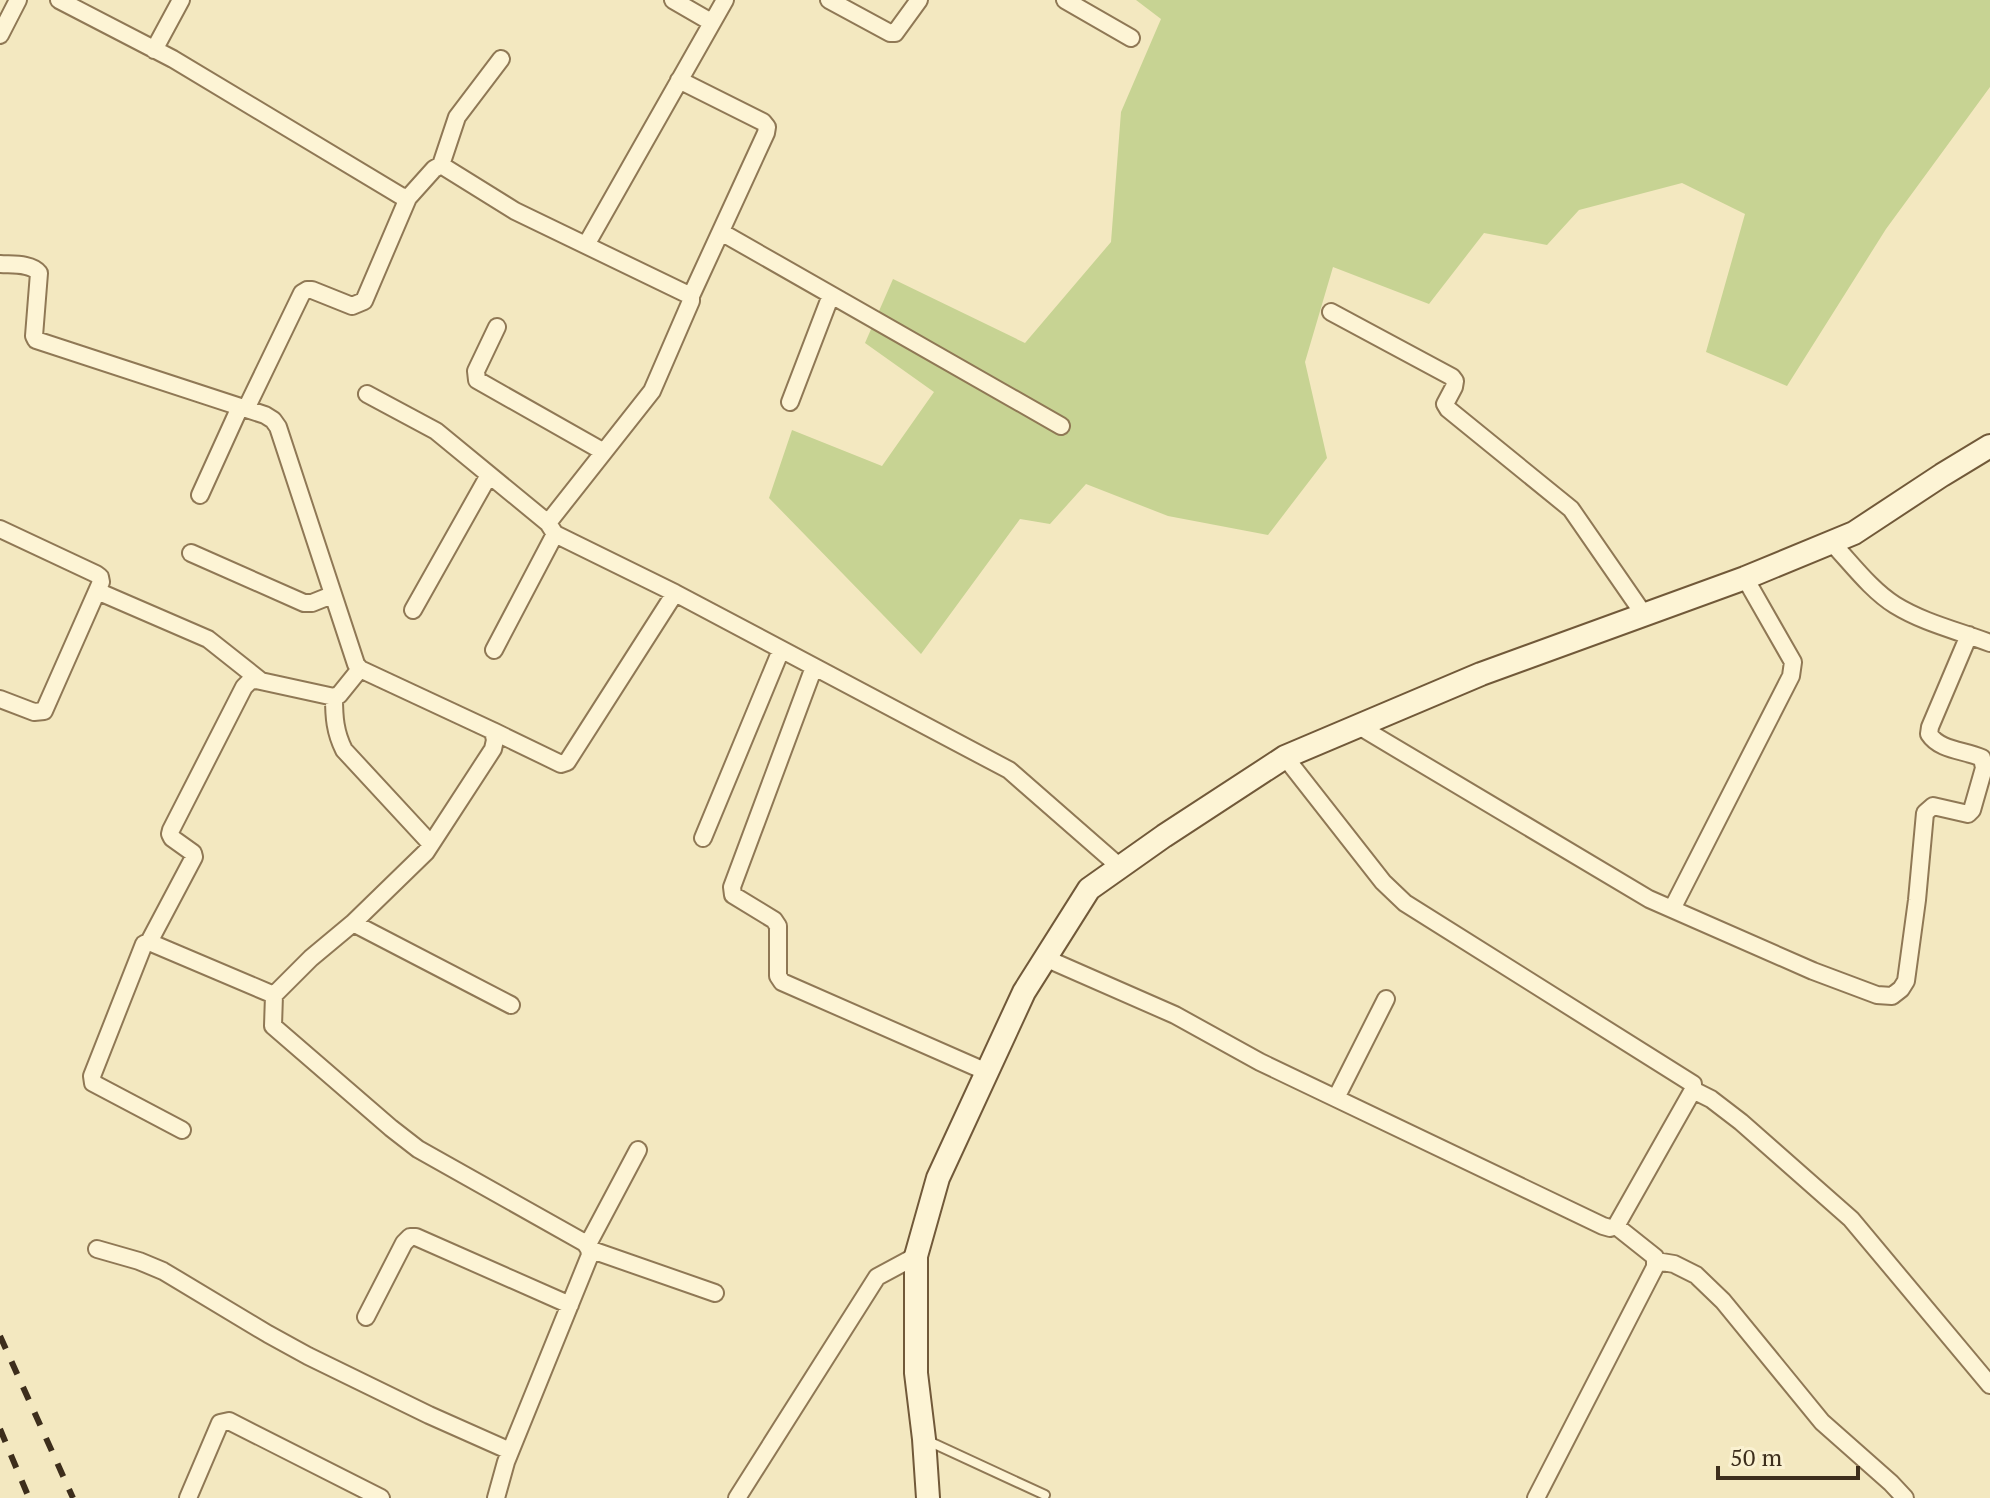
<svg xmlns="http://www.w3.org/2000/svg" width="1990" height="1498" viewBox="0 0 1990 1498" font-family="'PT Serif',serif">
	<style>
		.green { fill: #c7d393 }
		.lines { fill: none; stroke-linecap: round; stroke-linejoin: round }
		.lane-casing { stroke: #8f7855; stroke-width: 12 }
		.street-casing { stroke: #8f7855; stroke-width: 20 }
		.secondary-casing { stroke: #715939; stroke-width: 26 }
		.lane { stroke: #fdf4d5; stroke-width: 8 }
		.street { stroke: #fdf4d5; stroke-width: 16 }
		.secondary { stroke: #fdf4d5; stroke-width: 22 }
		.rail { stroke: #3d2e1c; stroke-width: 6; stroke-dasharray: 14 14; stroke-linecap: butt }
	</style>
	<rect width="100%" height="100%" fill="#f3e8c0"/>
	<path class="green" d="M1136,0h854v87l-104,142 -99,157 -81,-34 39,-138 -63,-31 -103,27 -32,35 -63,-12 -55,71 -96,-37 -28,95 22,96 -59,77 -100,-19 -82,-32 -36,40 -30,-5 -99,135 -152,-156 23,-68 90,36 52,-74 -69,-49 28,-64 132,64 86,-101 10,-130 40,-93z"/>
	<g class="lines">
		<defs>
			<path id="lane" d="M926,1440l119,55"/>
			<path id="street" d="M59,0l114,59 228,137 7,2 26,-29 7,-4 74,46 176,85v5l-39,90 -101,128 -3,4 7,11 120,59 334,177 111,97
				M673,0l38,22
				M829,0l61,33h5l24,-33
				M1065,0l66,38
				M0,35l18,-35
				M154,50l27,-50
				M679,80l84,42 4,5 -1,6 -75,163
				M441,165l16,-48 44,-58
				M721,232l340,194
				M586,245l139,-245
				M0,264c12,1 31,-1 39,9l-5,63 2,4 229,75 8,5 5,7 78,237 4,5 133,62 2,9 -2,9 -67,103 -73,71 -42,35 -37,37 -1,31 118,102 27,21 167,94 4,6 1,6 -84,207 -10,36
				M1331,312l121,65 3,4 -1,6 -9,17 3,5 123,100 74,107
				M497,327l-21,44 1,9 127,72
				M367,394l69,37 112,92
				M790,402l41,-107
				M246,409l56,-116 5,-3h5l40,16 12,-5 44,-103
				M200,495l40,-88
				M0,529l96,45 4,3 1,5 -57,129 -10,1 -34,-13
				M1832,543c19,20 39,47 63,62 29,18 64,26 95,38
				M191,553l113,50h8l20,-8
				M97,591l111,48 53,42
				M413,610l76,-135
				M494,650l61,-116
				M814,667l-82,220 1,8 41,25 4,6v50l4,6 205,90
				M334,697c0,20 1,35 10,53l87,94
				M1357,725l292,174 164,72 64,24 15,1 9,-7 5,-8 11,-81 8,-87 8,-7 35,8 4,-4 12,-42 -2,-10c-17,-8 -42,-7 -53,-24l1,-7 39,-92
				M493,731l68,33 6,-2 108,-169
				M703,838l78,-188
				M1672,909l119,-233 2,-14 -48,-84
				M353,923l158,82
				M149,942l45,-85 -1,-4 -21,-15 -2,-4 1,-4 73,-143 6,-6 6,-1 78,17 5,-2 21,-26
				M1045,958l130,57 85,47 343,164 7,2 6,-2 77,-136v-6l-288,-181 -22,-21 -98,-125
				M1693,1090l18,9 30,23 110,97 139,166
				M1336,1098l50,-99
				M182,1130l-89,-47 -1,-7 52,-132 5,-2 125,53
				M587,1246l51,-96
				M97,1249l42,12 24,10 105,63 40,22 121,59 81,36
				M589,1249l126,44
				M1656,1261l18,3 22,11 27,26 99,121 69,61 14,15
				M366,1317l38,-74 6,-6h6l154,68
				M188,1498l32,-75 9,-2 152,77
				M737,1498l140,-221 39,-21
				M1536,1498l119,-231v-10l-39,-31"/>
			<path id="secondary" d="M928,1498l-4,-59 -8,-66v-117l22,-78 86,-186 65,-103 75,-53 121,-79 196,-83 264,-96 109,-45 88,-58 48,-29"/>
		</defs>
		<use href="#lane" class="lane-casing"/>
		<use href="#street" class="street-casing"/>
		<use href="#secondary" class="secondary-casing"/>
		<use href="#lane" class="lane"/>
		<use href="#street" class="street"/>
		<use href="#secondary" class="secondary"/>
		<path class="rail" d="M0,1336l73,162
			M0,1429l29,69"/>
	</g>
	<path d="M1718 1466v12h140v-12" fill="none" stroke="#3d2e1c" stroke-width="4"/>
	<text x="1730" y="1466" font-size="24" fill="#3d2e1c" stroke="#faf1d1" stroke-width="6" paint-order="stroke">50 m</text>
</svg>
